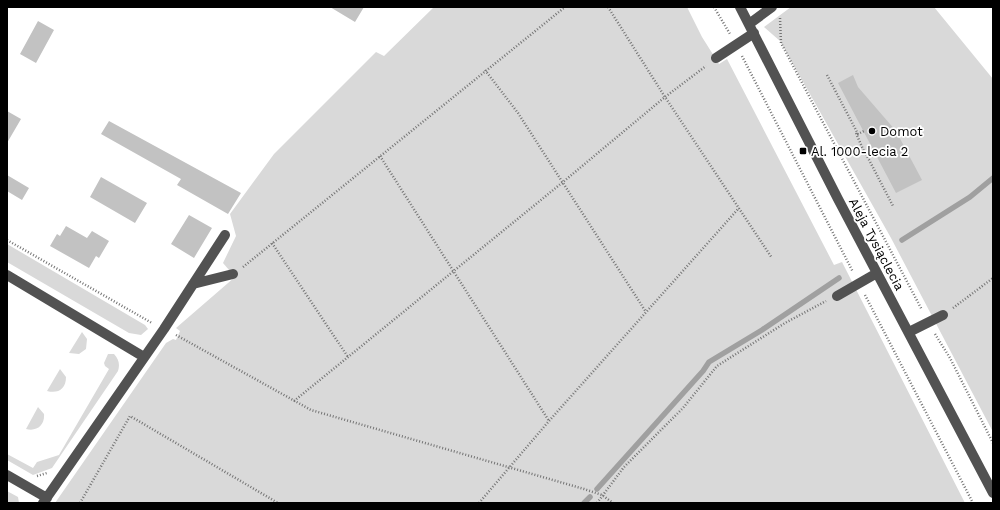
<svg xmlns="http://www.w3.org/2000/svg" width="1000" height="510" viewBox="0 0 1000 510" font-family="'Work Sans',sans-serif">
	<style>
		.green { fill: #d9d9d9 }
		.lines { fill: none; stroke-linecap: round; stroke-linejoin: round }
		.stream { stroke: #a0a0a0; stroke-width: 5.5 }
		.building { fill: #c2c2c2 }
		.path { stroke: #747474; stroke-width: 2.5; stroke-dasharray: 1 2; stroke-linecap: butt }
		.minor { stroke: #525252; stroke-width: 10 }
		.poi-dot { fill: #000; stroke: #fff; stroke-width: 1.5 }
		.labels { text-anchor: middle; stroke-width: 3.5; stroke-linejoin: round; paint-order: stroke }
		.poi-label { font-size: 13px; fill: #000; stroke: #fff; text-anchor: start }
		.street-label { font-size: 13px; fill: #000; stroke: #fff }
	</style>
	<rect width="100%" height="100%" fill="#fff"/>
	<path class="green" d="M434,7h253l15,30 17,27 8,-5 107,206 8,-3 123,241h-910l111,-160 7,-4 3,1 4,-9 -4,-3 59,-51 -12,-14 13,-27 -6,-22 44,-60 102,-102 8,4z
		M791,7h143l59,72v353l-102,-194 -111,-197 -16,-14z
		M7,244l138,81 3,4 -7,6 -12,-2 -122,-71z
		M82,332l5,7 -1,10 -7,5 -10,-1z
		M108,354h6c5,5 6,11 4,17l-66,97 -19,7 -26,-15v-6l26,14 4,-6 22,-7 50,-86 -4,-3 -1,-3z
		M60,369l6,8c0,12 -8,17 -19,14z
		M38,407l6,7c1,11 -7,18 -18,15z
		M7,491l11,6 1,6h-12z"/>
	<g class="lines">
		<path class="stream" d="M902,240l68,-43 23,-19
			M597,489l106,-118 6,-9 53,-32 77,-52
			M584,503l6,-6"/>
	</g>
	<path class="building" d="M330,7h34l-9,15z
		M38,21l16,9 -18,33 -16,-9z
		M853,75l5,12 38,44 26,49 -26,13 -58,-110z
		M7,111l14,8 -14,24z
		M109,121l132,72 -13,21 -51,-29 4,-6 -80,-45z
		M7,175l22,13 -7,12 -15,-9z
		M101,177l46,26 -12,20 -45,-26z
		M189,215l23,13 -18,30 -23,-14z
		M66,226l21,12 5,-7 17,10 -10,17 -3,-2 -7,12 -39,-22 7,-12 3,2z"/>
	<g class="lines">
		<path class="path" d="M608,7l57,90 107,161
			M714,7l16,27
			M780,18l1,25 141,267
			M742,56l111,216
			M485,70l33,43 128,199
			M827,75l31,59 6,-3
			M856,133l9,21
			M874,150l-8,4 27,52
			M380,156l169,265
			M7,240l145,83
			M272,243l76,114
			M243,267l322,-260
			M865,295l108,208
			M953,308l40,-30
			M935,334l15,24 43,85
			M176,335l135,75 273,79 18,6 11,8
			M294,401l269,-219 102,-85 41,-31
			M37,476l10,-3
			M80,503l50,-87 148,87
			M479,503l70,-82 190,-213
			M597,503l27,-36 59,-59 34,-42 68,-43 41,-22"/>
		<path class="minor" d="M740,7l98,192 155,294
			M749,24l23,-17
			M716,58l38,-25
			M7,275l137,82
			M193,284l40,-10
			M837,296l40,-23
			M909,332l34,-17
			M7,475l40,23
			M43,503l121,-174 61,-94"/>
	</g>
	<g class="poi-dot">
		<circle cx="872" cy="131" r="4"/>
		<rect x="799" y="147" width="8" height="8" rx="2"/>
	</g>
	<g class="labels">
		<g class="poi-label">
			<text x="880" y="136">Domot</text>
			<text x="811" y="156">Al. 1000-lecia 2</text>
		</g>
		<g class="street-label">
			<text transform="translate(877 244) rotate(62)" y="5">Aleja Tysiąclecia</text>
		</g>
	</g>
	<rect width="1000" height="510" fill="none" stroke="#000000" stroke-width="16"/>
</svg>
